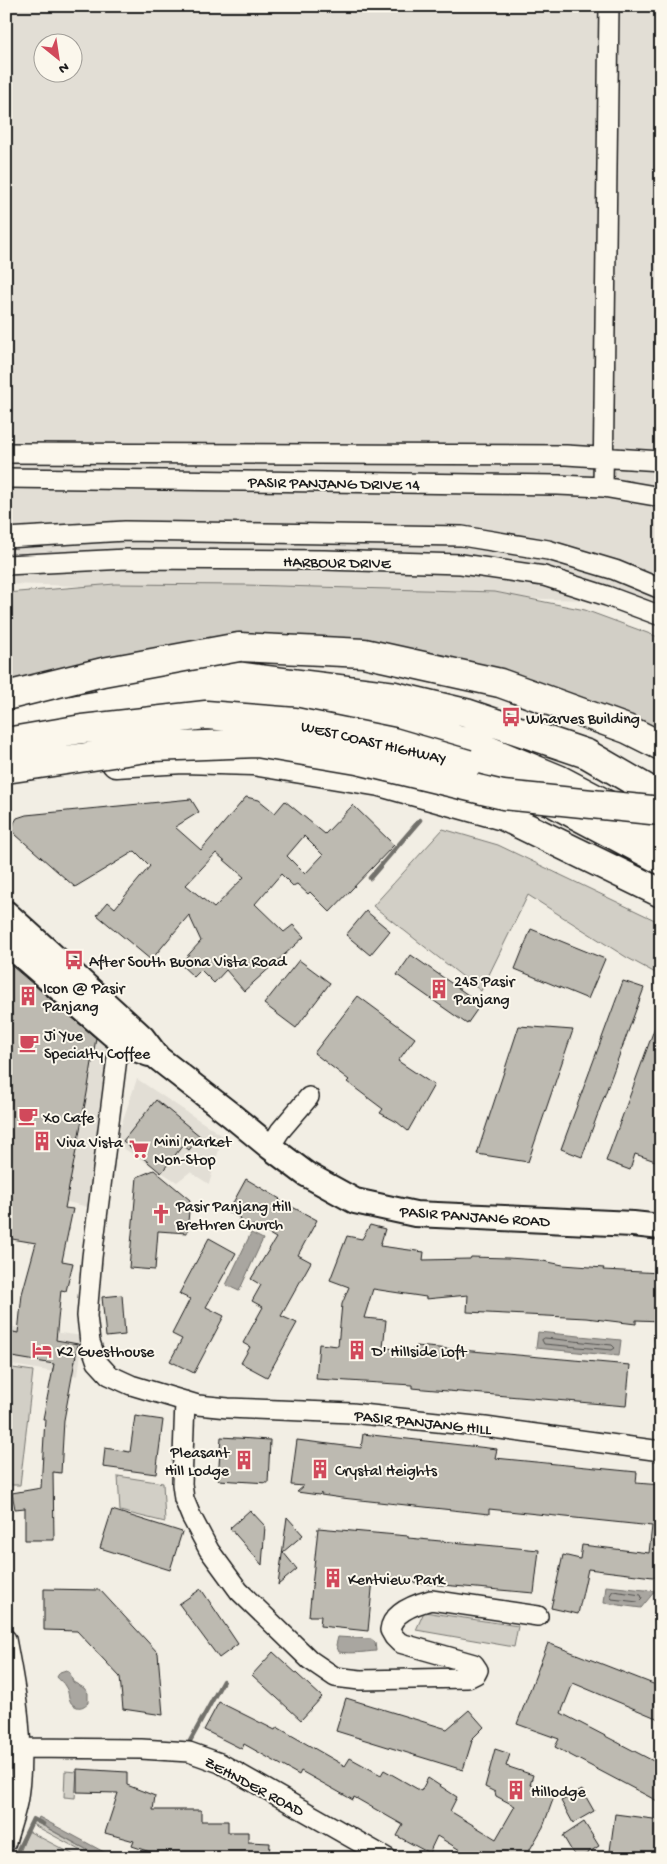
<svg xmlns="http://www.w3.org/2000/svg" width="667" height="1864" viewBox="0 0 667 1864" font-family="'Gochi Hand',sans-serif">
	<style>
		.built { fill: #e2ded5; fill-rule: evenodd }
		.green { fill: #d2cfc6; stroke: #777671 }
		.water { fill: #a9a6a0; stroke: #716f6b }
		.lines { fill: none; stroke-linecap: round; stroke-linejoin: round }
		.shore { stroke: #545351; stroke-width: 1 }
		.stream { stroke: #716f6b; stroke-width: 4.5 }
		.building { fill: #bdbab1; stroke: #1c1c1c; fill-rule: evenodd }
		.minor-casing { stroke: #1c1c1c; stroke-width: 22 }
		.major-casing { stroke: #1c1c1c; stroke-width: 28 }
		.highway-casing { stroke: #1c1c1c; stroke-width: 31 }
		.minor { stroke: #fbf7ec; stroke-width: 19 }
		.major { stroke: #fbf7ec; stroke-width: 24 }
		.highway { stroke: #fbf7ec; stroke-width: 28 }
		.highway-bridge-casing { stroke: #1c1c1c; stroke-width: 31; stroke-linecap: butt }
		.highway-bridge { stroke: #fbf7ec; stroke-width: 28 }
		.labels { text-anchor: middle; stroke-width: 4; stroke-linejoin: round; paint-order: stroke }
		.street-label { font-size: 16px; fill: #1c1c1c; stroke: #fbf7ec }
		.poi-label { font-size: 16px; fill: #1c1c1c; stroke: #fbf7ec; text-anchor: start }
	</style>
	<rect width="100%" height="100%" fill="#f2eee4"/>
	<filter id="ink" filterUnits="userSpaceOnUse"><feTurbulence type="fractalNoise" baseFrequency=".02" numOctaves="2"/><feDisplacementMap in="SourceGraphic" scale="10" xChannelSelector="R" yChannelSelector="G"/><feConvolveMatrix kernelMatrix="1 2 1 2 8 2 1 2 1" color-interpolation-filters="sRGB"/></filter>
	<g filter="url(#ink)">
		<path class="built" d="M6,6h655v596l-655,-18zM42,42h30v30h-30z
			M6,952l109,89 -23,167 -86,-21z
			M137,1079l86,57 -14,48 -19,-12 -13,10 -62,-39z
			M6,1326l77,10 -5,40 -72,-12z"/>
		<path class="green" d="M115,584l130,1 250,7 90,18 76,28v95l-298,-88 -357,45v-97z
			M443,829l55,16 163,78v53l-35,-19 -98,-62 -47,96 -108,-85z
			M6,1367l27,4 -13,114h-14z
			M118,1476l45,7 2,39 -45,-11z
			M424,1612l94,14 -4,21 -98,-17z
			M65,1771l12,1 -2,26 -11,-1z
			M32,1821h2l68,37h-7l-63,-34z
			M28,1831l52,27h-62z"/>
		<path class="water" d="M251,1233l12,6 -24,52 -13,-6z
			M538,1332l83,8 -2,16 -83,-8z
			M606,1586l49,5 -14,17 -37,-5z
			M338,1637l33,2 4,3 1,9c-13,1 -24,3 -37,1l-3,-7z
			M66,1670l4,3 3,9 11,6 4,5v10c-4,3 -6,5 -11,4 -11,-4 -6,-13 -12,-21 -2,-4 -5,-5 -8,-9l3,-5z
			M39,1817l76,41h-13l-65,-36z"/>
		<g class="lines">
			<path class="shore" d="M545,1338l67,7 3,3 -3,2 -68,-6 -2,-4z
				M613,1591l28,4 1,3 -4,4 -26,-3 -2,-3z"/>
			<path class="stream" d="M370,878l50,-58
				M190,1741l33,-60
				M14,1858l19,-39 10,5"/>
		</g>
		<path class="building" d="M246,797l13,3 16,13 10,-12 40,33 28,-29 41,40 -64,67 -20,-20 -2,2 -11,-10 -4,2 -12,-12 -26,30 29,28 9,-7 11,12 -60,54 -18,-21 -12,13 -13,-13 -7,7 -14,-13 21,-23 -12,-26 -38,45 -54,-45 11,-13 7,6 35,-42 -15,-15 -60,36 -59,-52 -3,-6 1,-6 3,-5 9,-3 165,-16 8,13 -24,15 26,23zM304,836l19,19 -18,19 -18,-18zM216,853l28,24 -30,31 -28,-23z
			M366,911l24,20 -20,24 -24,-20z
			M531,929l74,30 -17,40 -73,-30z
			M411,955l70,49 -14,20 -70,-49z
			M299,960l31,23 -34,45 -32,-24z
			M6,961l90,77 -9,55 -22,115 8,1 -11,52 11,2 -7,28 -5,-1 -5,50 22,4 -14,76 -3,53 -8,-1 1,68h-29v-32l-10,1 -3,-16 29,-5 4,-69h-2l11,-55 -48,-8 3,-25 9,2 4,-39 14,-51 -30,-5z
			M623,981l21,7 -62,169 -21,-8z
			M358,996l57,42 -17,23 36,24 -26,46 -11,-9 -17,-9 3,-4 -36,-27 2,-2 -35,-27z
			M659,1016l2,147 -26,-9 -5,16 -24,-9z
			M519,1026l54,4 -45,132 -51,-8z
			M156,1100l44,36 -11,14 -6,-5 -22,28 -38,-32z
			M154,1170l36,30 -3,33 -29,-2 -3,39 -26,-2 8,-91z
			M246,1179l34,20 -1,1 38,20 -19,35 13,7 -30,54 16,7 -30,54 -26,-14 9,-16 -7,-4 20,-36 -11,-6 9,-16 -10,-6 25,-41 -23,-13 -3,5 -13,-7 3,-5 -12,-6z
			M370,1225l15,4 -5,17 44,6 -1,8 47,-1 1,-2 37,1 30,2 25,5 41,3 -1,2 58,3v48l-25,-1v4l-50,-6 -119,-6 1,-17 -42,4v-2l-53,-8 -9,29 22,2 -3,28 33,2v-4l214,19 -4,41 -214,-18v-3l-96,-6 3,-35 19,2 4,-42 7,-17 -19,-7 17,-44 15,3z
			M209,1238l27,15 -30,54 18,9 -30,57 -24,-12 12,-22 -10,-5 18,-35 -11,-5z
			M122,1295l3,40 -19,2 -4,-40z
			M135,1416l28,4 -7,54 -53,-7 2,-19 25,4z
			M363,1434l134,15 -2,9 142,14 -1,11 25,2v93l-73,-9 -10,45 -27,-6 12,-53 17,4 2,-14 67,8 3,-27 -163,-17v5l-147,-16 -21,-3v-2l-2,2 -22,-3 7,-6 -13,-1 6,-45 64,8z
			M221,1437l49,3 -2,43 -50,-3z
			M112,1510l70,22 -12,38 -70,-22z
			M250,1510l15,16 -3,39 -32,-37z
			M287,1517l16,18 -20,17 14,17 -19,16z
			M318,1528l90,8v2l131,12 -5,43 -161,-14 -5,52 -48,-5 1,-10h-12z
			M44,1589l56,1 58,63 5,62 -40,-6 -3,-32 -43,-46 -33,-1z
			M201,1589l37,55 -19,14 -40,-54z
			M548,1643l113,44v33l-88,-37 -12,30 100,52v38l-106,-56 4,-8 -42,-15z
			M273,1652l49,45 -21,23 -49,-45z
			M346,1698l101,31 22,-19 15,17 -14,14h2l-9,29 -127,-39z
			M219,1702l56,28 2,-3 68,39 5,-8 31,17 3,-5 37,21 7,-13 29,19 -7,14 46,28 19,-33 -19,-10 -1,-4 -10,-5 10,-38 15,5 -4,12 27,9 -3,10 25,9 -12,33 -18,31h-52l-36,-22 -8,17 -32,-17 6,-11 -49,-28 -1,3 -52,-29 -2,4 -55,-31 -2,5 -38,-19z
			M77,1769l50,3v13l28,11 -2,14h48v11h27v11h20v10l22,1 -1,15h-101l-36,-12 2,-5 -29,-8 13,-40 -41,-1z
			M582,1790l12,21 -21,12 -12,-22z
			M615,1814l46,6v38h-35l1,-4 -17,-3z
			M584,1822l15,24 -19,12h-4l-13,-22z"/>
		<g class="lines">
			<defs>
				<path id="minor" d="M6,453l560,2 95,6
					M6,478l552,7 45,2 58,10
					M603,487l6,-481
					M6,538l119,-7 337,5 86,14 67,20 46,19
					M6,565l121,-6 197,1 137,4 83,12 63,20 54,20
					M121,1026l-29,231 -5,59 3,26 7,20 12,13 22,10 67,20 30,3 124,5 133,14 176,24
					M270,1147l10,-16 29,-34
					M185,1401l-3,83 2,15 7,17 18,34 30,41 71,69 25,17 25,3 108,-2 8,-4 2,-4 -4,-6 -74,-21 -6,-6 -4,-7c2,-18 26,-26 41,-30l107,16
					M6,1639c10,52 20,105 12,158 -2,15 -8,30 -12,45
					M21,1748l120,1 48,3 31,11 167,95"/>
				<path id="major" d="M6,913l136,124 16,21 73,57 39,32 36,27 49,27 60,13 218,10 28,3
					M6,942l106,92 21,14 16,6"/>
				<path id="highway" d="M239,647l125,6 136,30 127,46 34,17
					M108,683l104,-10 183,23 71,17 121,41 74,43
					M6,721l89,-15 113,-11 92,3 100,25 78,23 80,33 103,54
					M116,763l67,-4 70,2 127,21 123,34 158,77
					M468,764l80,36 113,60"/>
			</defs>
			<use href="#minor" class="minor-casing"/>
			<use href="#major" class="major-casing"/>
			<use href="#highway" class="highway-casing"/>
			<use href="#minor" class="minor"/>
			<use href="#major" class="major"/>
			<use href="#highway" class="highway"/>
			<defs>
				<path id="highway-bridge" d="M6,696l97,-24 136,-25
					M6,742l76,-13 124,-14 89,7 98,20 75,22
					M6,769l147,-22 104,-4 100,17 146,35 158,16"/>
			</defs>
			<use href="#highway-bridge" class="highway-bridge-casing"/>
			<use href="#highway-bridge" class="highway-bridge"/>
		</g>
	</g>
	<defs>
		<symbol id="bus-bare" viewBox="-9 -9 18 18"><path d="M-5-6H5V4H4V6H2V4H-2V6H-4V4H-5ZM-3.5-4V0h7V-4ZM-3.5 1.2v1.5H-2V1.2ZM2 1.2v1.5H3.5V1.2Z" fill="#d1495b" stroke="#fbf7ec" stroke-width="2.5" paint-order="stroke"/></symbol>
		<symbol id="building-bare" viewBox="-9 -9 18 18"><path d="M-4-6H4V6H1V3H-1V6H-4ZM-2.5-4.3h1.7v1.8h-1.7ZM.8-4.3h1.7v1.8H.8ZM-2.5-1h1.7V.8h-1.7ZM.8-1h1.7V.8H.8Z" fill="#d1495b" stroke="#fbf7ec" stroke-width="2.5" paint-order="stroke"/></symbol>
		<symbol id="cafe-bare" viewBox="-9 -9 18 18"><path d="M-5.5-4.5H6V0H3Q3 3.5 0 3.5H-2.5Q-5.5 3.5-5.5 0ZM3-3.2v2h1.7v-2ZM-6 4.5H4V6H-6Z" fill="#d1495b" stroke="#fbf7ec" stroke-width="2.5" paint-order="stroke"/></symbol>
		<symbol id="supermarket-bare" viewBox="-9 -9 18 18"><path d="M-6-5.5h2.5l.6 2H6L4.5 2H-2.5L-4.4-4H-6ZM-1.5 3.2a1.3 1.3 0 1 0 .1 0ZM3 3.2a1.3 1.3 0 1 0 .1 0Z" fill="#d1495b" stroke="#fbf7ec" stroke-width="2.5" paint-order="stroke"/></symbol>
		<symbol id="church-bare" viewBox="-9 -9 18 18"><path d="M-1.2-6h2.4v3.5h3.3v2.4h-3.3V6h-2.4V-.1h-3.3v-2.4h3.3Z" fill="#d1495b" stroke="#fbf7ec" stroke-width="2.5" paint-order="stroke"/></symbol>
		<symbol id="hotel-bare" viewBox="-9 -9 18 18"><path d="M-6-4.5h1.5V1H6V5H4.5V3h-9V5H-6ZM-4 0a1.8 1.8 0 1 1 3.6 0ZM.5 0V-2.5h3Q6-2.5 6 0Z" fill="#d1495b" stroke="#fbf7ec" stroke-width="2.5" paint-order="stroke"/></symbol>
	</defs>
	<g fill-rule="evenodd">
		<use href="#bus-bare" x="497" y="703" width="28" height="28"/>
		<use href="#bus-bare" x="60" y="946" width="28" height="28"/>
		<use href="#building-bare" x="425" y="975" width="28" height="28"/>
		<use href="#building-bare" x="14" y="982" width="28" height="28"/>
		<use href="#cafe-bare" x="15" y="1029" width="28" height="28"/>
		<use href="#cafe-bare" x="14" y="1102" width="28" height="28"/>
		<use href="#building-bare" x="28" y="1127" width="28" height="28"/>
		<use href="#supermarket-bare" x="125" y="1135" width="28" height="28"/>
		<use href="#church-bare" x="147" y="1200" width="28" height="28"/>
		<use href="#hotel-bare" x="28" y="1336" width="28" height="28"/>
		<use href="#building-bare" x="343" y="1336" width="28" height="28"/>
		<use href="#building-bare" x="230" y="1446" width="28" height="28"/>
		<use href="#building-bare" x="306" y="1455" width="28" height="28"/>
		<use href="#building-bare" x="319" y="1564" width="28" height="28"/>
		<use href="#building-bare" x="502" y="1776" width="28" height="28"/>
	</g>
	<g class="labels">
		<g class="street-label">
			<text transform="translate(334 482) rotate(1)" y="6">PASIR PANJANG DRIVE 14</text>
			<text transform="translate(337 561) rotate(1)" y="6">HARBOUR DRIVE</text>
			<text transform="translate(374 741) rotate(13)" y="6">WEST COAST HIGHWAY</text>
			<text transform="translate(475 1215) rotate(4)" y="6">PASIR PANJANG ROAD</text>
			<text transform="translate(423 1421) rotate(6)" y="6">PASIR PANJANG HILL</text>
			<text transform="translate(255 1785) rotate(28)" y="6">ZEHNDER ROAD</text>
		</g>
		<g class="poi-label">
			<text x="526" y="723">Wharves Building</text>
			<text x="89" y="966">After South Buona Vista Road</text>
			<text x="454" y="986">245 Pasir<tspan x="454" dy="18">Panjang</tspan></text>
			<text x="43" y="993">Icon @ Pasir<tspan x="43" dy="18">Panjang</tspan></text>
			<text x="44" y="1040">Ji Yue<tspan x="44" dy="18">Specialty Coffee</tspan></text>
			<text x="43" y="1122">Xo Cafe</text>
			<text x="154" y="1146">Mini Market<tspan x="154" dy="18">Non-Stop</tspan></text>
			<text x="57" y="1147">Viva Vista</text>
			<text x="176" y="1211">Pasir Panjang Hill<tspan x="176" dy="18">Brethren Church</tspan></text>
			<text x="57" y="1356">K2 Guesthouse</text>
			<text x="372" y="1356">D' Hillside Loft</text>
			<text x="229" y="1457" text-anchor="end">Pleasant<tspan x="229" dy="18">Hill Lodge</tspan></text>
			<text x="335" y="1475">Crystal Heights</text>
			<text x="348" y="1584">Kentview Park</text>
			<text x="531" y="1796">Hillodge</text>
		</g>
	</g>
	<rect width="667" height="1864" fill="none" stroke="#fbf7ec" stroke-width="25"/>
	<rect x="12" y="12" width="642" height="1839" fill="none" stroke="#1c1c1c" stroke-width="2" filter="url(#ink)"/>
	<g transform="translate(58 58) rotate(150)"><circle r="24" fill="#fbf7ec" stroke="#a29f99"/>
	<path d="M0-4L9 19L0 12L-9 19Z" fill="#d1495b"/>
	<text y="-8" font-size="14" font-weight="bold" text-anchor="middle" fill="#1c1c1c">N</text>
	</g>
</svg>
